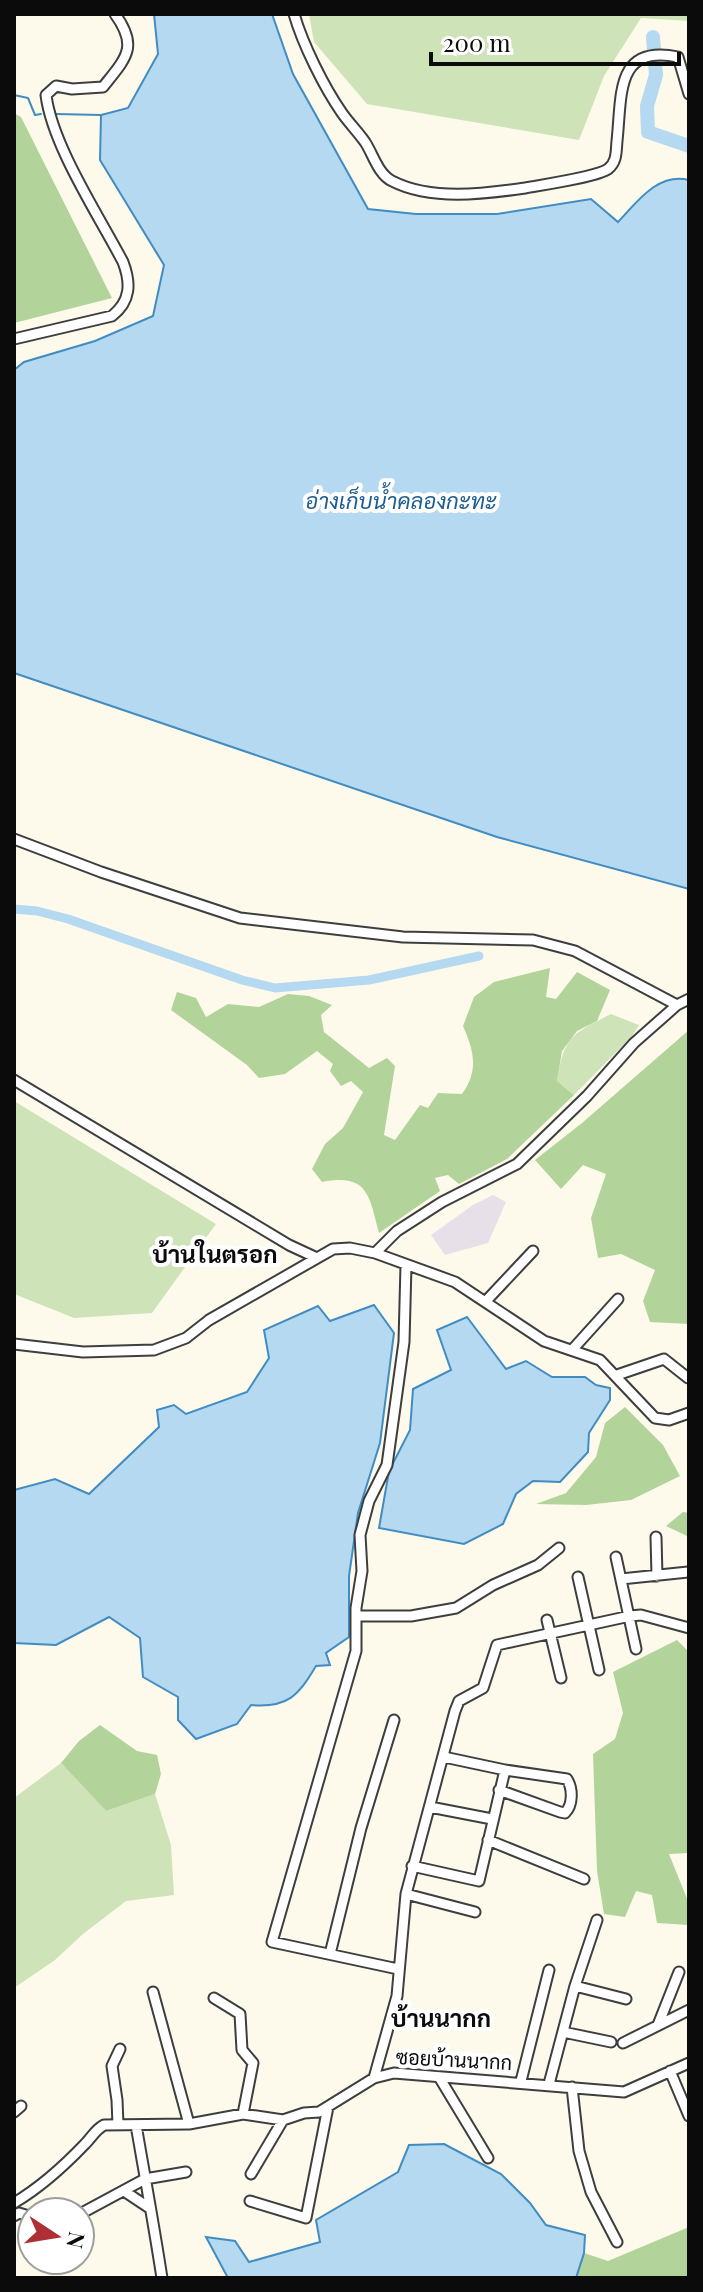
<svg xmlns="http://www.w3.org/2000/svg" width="703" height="2292" viewBox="0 0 703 2292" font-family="'Playfair Display',Sarabun,serif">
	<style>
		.industrial { fill: #e8e0e9 }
		.green { fill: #cee4b8 }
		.forest { fill: #b2d399 }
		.water { fill: #b4d9f0; stroke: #418cc1; stroke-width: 2 }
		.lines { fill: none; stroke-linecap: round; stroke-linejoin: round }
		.stream { stroke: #418cc1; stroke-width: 2 }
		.canal { stroke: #b4d9f0; stroke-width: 9 }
		.river { stroke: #b4d9f0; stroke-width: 14 }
		.minor-casing { stroke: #3e3e3e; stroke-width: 13 }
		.minor { stroke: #fff; stroke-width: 9 }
		.labels { text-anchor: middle; stroke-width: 8; stroke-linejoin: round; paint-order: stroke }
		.street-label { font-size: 20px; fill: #0b0b0b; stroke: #fff }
		.water-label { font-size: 22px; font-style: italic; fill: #205e91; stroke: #fff }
		.quarter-label { font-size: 24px; font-weight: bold; fill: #0b0b0b; stroke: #fff }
	</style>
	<rect width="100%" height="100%" fill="#fdfaeb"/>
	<path class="industrial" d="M493,1195l13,7 -18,41 -43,12 -14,-20 42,-30z"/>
	<path class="green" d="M309,14h380v7l-48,-3 -37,58 -25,64 -212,-36 -53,-62z
		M611,1014l28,11 -7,11 -58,59 -17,-14c7,-45 15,-47 54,-67z
		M14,1101l202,123 -64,89 -78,5 -60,-24z
		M61,1763l45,48 49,-17 16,51 3,50 -48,6 -43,33 -28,26 -41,28v-190z"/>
	<path class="forest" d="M14,113l7,4 91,181 -98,25z
		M550,968l-4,29 10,2 21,-27 33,18 -13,31 -20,10 -15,20 -5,30 17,14 -67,64 -48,25 -11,-9 -13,3 5,13 -61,42c-10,-38 -11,-60 -57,-51l-10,-13 13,-25 18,-16 20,-36 -12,-11 -10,5 -11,-15 3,-7 -16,-13 -32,23 -26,4 -12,-13 -76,-55 6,-18 19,6 10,19 22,-13 31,3 29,-13 21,2 23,9 -11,10 3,17 45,36 18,-10 8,8 -11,69 11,5 25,-35 8,3 10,-15 24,1c17,-24 12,-43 1,-68l11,-29 20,-15z
		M689,1030v294l-39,-2 -7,-21 12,-31 -34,-16 -23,4 -7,-40 15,-44 -23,-9 -22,24 -26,-29 47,-37z
		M625,1407l38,38 17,31 -49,24 -45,5 -50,-1 30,-11 30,-36 9,-34z
		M683,1512l6,1v24l-23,-11z
		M677,1640l12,12v201l-20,1 19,47 1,24 -32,-2 -5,-28 -16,-4 -11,26 -21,-3 -7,-43 -4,-117 22,-15 8,-26 -10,-41z
		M100,1725l37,26 20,4 4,19 -6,20 -49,17 -45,-48 18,-22z
		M689,2227v51h-113l8,-25 24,8z"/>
	<path class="water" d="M154,14h118l21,60 75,135 48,5h81l94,-15 27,23c19,-20 40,-50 71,-42v709l-192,-52 -483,-164v-303l10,-8 71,-21 58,-25 11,-51 -64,-105 1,-45 27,-7 30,-54z
		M374,1305l20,28 -14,110 -22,70 -9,63v61l-23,16 4,12 -14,1c-18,30 -28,42 -65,39l-14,19 -41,15 -18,-19v-23l-35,-20 -3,-39 -31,-21 -53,28 -42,-2v-153l41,-11 34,15 70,-67 -2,-17 17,-5 12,9 61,-22 22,-34 -5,-28 54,-24 12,15z
		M467,1317l39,52 20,-8 26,16h33l11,8 14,3v12l-21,33 -1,19 -28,30 -27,-1 -17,13 -13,30 -39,20 -85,-16 10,-57 21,-41 3,-41 38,-19 -14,-40z
		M444,2144l57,30 29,29 16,22 39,10 -1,18 -8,25h-348l-22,-41 29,4 14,21 71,-20 -4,-22 82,-48 11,-27z"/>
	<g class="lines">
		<path class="stream" d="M14,95l14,3 7,17 6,-1
			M56,114l45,1"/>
		<path class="canal" d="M14,909l23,2 31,8 174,61 33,8 94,-8 110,-24"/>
		<path class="river" d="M653,37l3,38 -9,31 1,26 41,14"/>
		<defs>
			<path id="minor" d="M294,14c9,31 30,73 48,99 7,10 16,19 23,29 8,12 13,32 27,39 39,20 92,13 133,7 16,-3 72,-11 83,-19 9,-7 8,-17 9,-28 5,-46 -2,-97 61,-84l11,37
				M14,339l98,-23c19,-15 19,-33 11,-54 -24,-46 -71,-117 -77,-167l10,-9 16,3 31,-2c23,-29 36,-40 12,-73
				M14,839l87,33 139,46 163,19 130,3 42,11 102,54
				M14,1080l275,165 28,13
				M375,1253l22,-22 45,-29 75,-38 70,-68 47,-53 43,-38 12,-6
				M486,1301l47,-50
				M14,1344l69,8 71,-2 32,-12 23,-18 124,-71 17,-1 25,5 80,29 89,59 56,19 55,58 14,2 20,-7
				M572,1350l46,-51
				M617,1375l47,-16 24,19
				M656,1537l1,39
				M616,1557l20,92
				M578,1577l21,93
				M621,1579l67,-7
				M356,1616h55l45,-8 37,-23 45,-20 21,-17
				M547,1620l14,58
				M499,1790l61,22 5,1c8,-8 8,-24 2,-34l-62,-9
				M430,1807l62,12
				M488,1840l96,39
				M412,1866l67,15 26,-111 -61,-13
				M406,1894l69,18
				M330,1954l31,-126 33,-108
				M398,1969l-126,-27 84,-291v-43l6,-37 -2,-36 9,-34 18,-36 17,-123 2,-77
				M575,1986l51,13
				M153,1992l36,132
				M214,1998l26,16 2,36 11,13 -10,51
				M658,2025l21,-53
				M563,2032l48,10
				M623,2043l66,-33
				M670,2071l19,45
				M439,2077l49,81
				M374,2078l23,-82 9,-102 49,-183 4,-10 24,-13 14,-43 133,-29 11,-1 48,13
				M521,2081l28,-111
				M549,2084l26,-98 22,-66
				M572,2087l7,64 12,41 26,50
				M14,2112l7,-6
				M118,2125l-1,-25 -5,-34 8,-17
				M136,2125c9,52 18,101 26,153
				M251,2174l32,-54
				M124,2191l24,16
				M250,2201l56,17 22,-111
				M14,2203c27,-16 50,-37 71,-59 7,-7 10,-14 19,-19l85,-1 54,-10 40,6 21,-7 15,-1 55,-34 20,-5 230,19 65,-29
				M80,2214l65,-35 41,-7
				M14,2216l5,-3 13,4"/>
		</defs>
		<use href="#minor" class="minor-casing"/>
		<use href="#minor" class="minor"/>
	</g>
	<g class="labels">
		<g class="street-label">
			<text transform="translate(454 2060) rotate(3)" y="7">ซอยบ้านนากก</text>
		</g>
		<g class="water-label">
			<text x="401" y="509">อ่างเก็บน้ำคลองกะทะ</text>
		</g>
		<g class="quarter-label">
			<text x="215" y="1263">บ้านในตรอก</text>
			<text x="441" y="2027">บ้านนากก</text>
		</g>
	</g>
	<rect width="703" height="2292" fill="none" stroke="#0b0b0b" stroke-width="32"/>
	<g transform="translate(56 2236) rotate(102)"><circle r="38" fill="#ffffff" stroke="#9d9d9d" stroke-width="2"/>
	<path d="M0-6L14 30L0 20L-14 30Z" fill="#ae3034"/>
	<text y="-12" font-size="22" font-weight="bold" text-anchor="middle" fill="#0b0b0b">N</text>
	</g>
	<path d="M431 52v12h248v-12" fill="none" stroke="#0b0b0b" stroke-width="4"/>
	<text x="443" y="52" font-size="24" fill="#0b0b0b" stroke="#ffffff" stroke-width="6" paint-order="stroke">200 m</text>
</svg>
